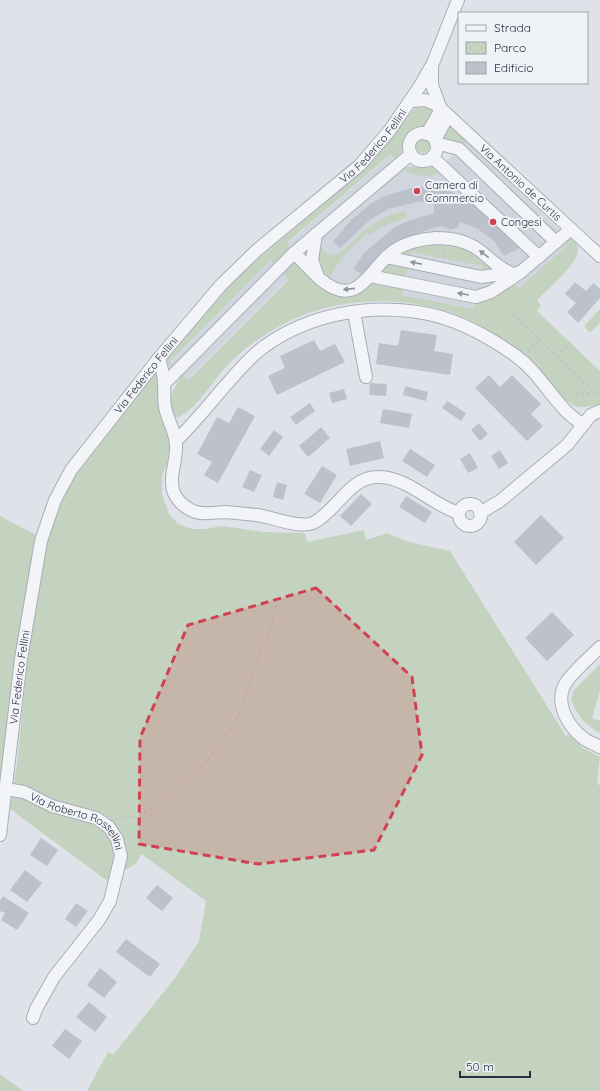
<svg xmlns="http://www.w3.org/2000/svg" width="600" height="1091" viewBox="0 0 600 1091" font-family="Quicksand,sans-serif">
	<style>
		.built { fill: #d1d5de }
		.green { fill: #c4d3c0 }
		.building { fill: #bcc1cc }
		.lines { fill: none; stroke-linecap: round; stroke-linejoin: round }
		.minor-casing { stroke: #a8adb6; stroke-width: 14 }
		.path { stroke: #bdc1c7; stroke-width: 1.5; stroke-dasharray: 3 3; stroke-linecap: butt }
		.minor { stroke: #f2f4f7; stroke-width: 12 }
		.oneway { fill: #8d929c }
		.marked { fill: #d04251; fill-opacity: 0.2; stroke: #d04251; stroke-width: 3; stroke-dasharray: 8 5; stroke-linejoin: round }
		.poi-dot { fill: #d04251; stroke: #eff2f6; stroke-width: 1.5 }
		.labels { text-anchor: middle; stroke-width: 4; stroke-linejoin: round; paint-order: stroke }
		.street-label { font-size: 11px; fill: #283040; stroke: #eff2f6 }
		.poi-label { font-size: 11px; fill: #283040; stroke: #eff2f6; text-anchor: start }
	</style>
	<rect width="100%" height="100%" fill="#dfe3e9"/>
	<path class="built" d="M467,141l88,85 15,12 -6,2 5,5 -50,44 -4,-5 -41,25 -72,-14 1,-7 -49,5 -71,-19 5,5 -101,101 -17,-17 100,-102 4,4 13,-21 105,-90 10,14 40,-2z"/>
	<path class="green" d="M419,107l14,1 1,3 -8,16c-23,6 -17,17 -30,32l-5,-5 -104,89 3,5 -16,17 -4,-4 -100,101 4,5 -7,-1v-8l72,-83 105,-88 27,-26 43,-52z
		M449,125l18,16 -5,5 -21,-9z
		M416 146a7 7 0 1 1 14 0a7 7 0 1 1-14 0Z
		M417,165l18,1 6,5c-13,8 -27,5 -39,-3z
		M405,211l2,6 -23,9 -15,9 -1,-3 -23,22 -16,24c-12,-12 -12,-22 -11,-38 12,36 37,-5 53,-15 11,-7 21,-11 34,-14z
		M570,238c4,4 9,7 8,13 -2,15 -30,38 -41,49l4,6 -4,5 63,60v33c-9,2 -21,6 -29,0 -14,-8 -29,-33 -41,-45 -10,-9 -23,-17 -35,-24 -7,-4 -15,-10 -23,-14 -51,-25 -118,-26 -171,-5 -29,12 -56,30 -77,53 -15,17 -26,39 -47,49 -14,-13 -4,-29 5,-43l6,5 100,-100 -5,-6 13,-13 58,32 19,-10 30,5 -1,7 71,14 2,-7 29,-12 10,-6 5,4 49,-43 -4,-5z
		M449,244c20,4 32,14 48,26l-15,2v-6l-71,-14 -1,6 -14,-3c17,-9 34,-11 53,-11z
		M388,263l20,3 -3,13 -27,-5z
		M600,309v14l-10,10 -6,-7z
		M152,374h3l3,3v31l11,30 1,9 -4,21 -4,7v19l7,20 9,10 14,5h13l17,-3 40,6 43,1 2,9 57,-12 2,10 21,-7 22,9 41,9 116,185 3,-2 14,14 17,9 -3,25 3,4v305h-513l21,-39 5,3 62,-77 24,-37 7,-40 -65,-47 -5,10 -30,16 -96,-71 7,-46 15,-149 14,-75 15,-40 14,-26z
		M0,516l38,20 -38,263z
		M600,664v27l-8,27 8,3v12c-14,-7 -24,-19 -29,-33l3,-10z
		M0,1074l23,17h-23z"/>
	<path class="building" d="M430,187l11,1 32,13 41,37 6,10 -16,8 -10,-15 -16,-12 -18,-7 -2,5 -7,3 -9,-4 -9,2 -25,9 -15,8 -28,31 -12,-7 11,-16 31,-26 13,-6 26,-8v-12l-17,1 -29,7 -18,11 -30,28 -7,-6 17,-21 22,-18 13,-7 26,-8z
		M575,282l11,9 8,-8 6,6v9l-22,25 -11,-11 9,-9 -11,-9z
		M401,330l36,5 -3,16 19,3 -3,21 -74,-11 3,-21 19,3z
		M314,340l6,11 15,-7 10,18 -68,33 -9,-19 17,-8 -5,-12z
		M489,375l11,12 12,-12 29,29 -10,10 12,12 -16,15 -52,-53z
		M370,383l17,1 -1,12 -17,-1z
		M405,386l23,6 -2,9 -23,-6z
		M344,389l3,10 -15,4 -3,-10z
		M447,401l19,12 -5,8 -19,-13z
		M310,403l5,8 -19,14 -6,-8z
		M238,407l17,9 -37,67 -14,-8 8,-13 -15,-8 20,-37 12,6z
		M383,409l29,5 -3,14 -29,-5z
		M479,423l9,11 -8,7 -9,-11z
		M321,427l9,11 -22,19 -9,-11z
		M274,430l9,7 -14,19 -9,-7z
		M380,441l4,17 -34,8 -4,-17z
		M410,449l25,16 -8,12 -25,-16z
		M500,450l8,13 -9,6 -8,-13z
		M470,453l8,15 -10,5 -8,-14z
		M322,466l15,9 -17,28 -16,-9z
		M250,470l12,5 -8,17 -12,-5z
		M277,482l10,3 -4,15 -10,-3z
		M361,494l11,10 -21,22 -11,-10z
		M406,496l26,16 -7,11 -26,-16z
		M541,515l23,23 -28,27 -22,-23z
		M552,612l22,23 -27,26 -22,-23z
		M41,838l17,12 -11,16 -17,-11z
		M25,870l17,13 -15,19 -17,-12z
		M157,885l16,13 -11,13 -16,-13z
		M3,896l26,17 -12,17 -16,-10 4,-7 -5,-2v-11z
		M76,903l12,8 -12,16 -11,-8z
		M126,939l34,25 -10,13 -34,-25z
		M100,968l17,14 -13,16 -17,-13z
		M89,1002l18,15 -12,15 -19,-15z
		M65,1029l17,12 -13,18 -17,-13z"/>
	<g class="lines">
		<defs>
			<g id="minor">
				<path d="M432,68v17l8,22"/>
				<path id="s1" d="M411,101l14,-1 12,5 163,151"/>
				<circle cx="423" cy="147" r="14"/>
				<path d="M427,134l14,-25"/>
				<path d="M435,140l13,-24"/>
				<path d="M436,143l23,6 97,93"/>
				<path d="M432,157l107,100"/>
				<path d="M316,234l-4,26 5,14"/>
				<path d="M294,253c9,8 17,18 26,26 39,33 49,-12 75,-29 12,-8 27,-11 41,-12 15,0 31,3 43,12 11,8 22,21 35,24l8,-3 49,-42"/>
				<path d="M386,257l95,20 28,-4"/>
				<path d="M370,276l106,21 15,-5 30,-20"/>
				<path d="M354,312l12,65"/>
				<path d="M159,358c2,8 5,17 5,26 1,10 -1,18 2,27 3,12 10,22 10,35 1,15 -8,32 -2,47 3,7 10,14 17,17 11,6 24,2 35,2 10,1 21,2 31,3 15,2 45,15 58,7 23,-13 36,-47 65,-45 29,1 52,28 79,36"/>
				<path d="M164,384l130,-131 117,-99"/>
				<path d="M176,441c17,-17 33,-36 48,-54 13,-14 25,-30 41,-41 43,-31 101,-42 153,-34 35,5 70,24 98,44 21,15 33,38 51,56 5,5 11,9 16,13"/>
				<circle cx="470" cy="515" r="11"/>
				<path d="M480,513l20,-12 67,-56 24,-30 9,-4"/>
				<path d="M600,647c-11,11 -24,22 -33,34 -14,20 0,44 16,57 5,4 12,6 17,9"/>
				<path id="s2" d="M6,789l18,3 28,14 44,12 13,9 8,12 4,17 -11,45 -11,19 -45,57 -18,32 -3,9"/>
				<path id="s3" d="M0,835l21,-176 20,-118 14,-41 16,-30 88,-112 62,-73 35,-34 104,-86 30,-35 30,-44 13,-23 25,-63"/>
			</g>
		</defs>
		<use href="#minor" class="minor-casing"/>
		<path class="path" d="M444,258v-10
			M513,314l81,78
			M528,351l11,-12
			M557,357l13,-14
			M575,394l25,-2
			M115,819l18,-2 17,-7 52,-43 23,-29 16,-28 18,-55 12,-26 5,-24"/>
		<use href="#minor" class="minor"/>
	</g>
	<defs><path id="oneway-solid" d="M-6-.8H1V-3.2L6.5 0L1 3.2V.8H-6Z"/></defs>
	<g class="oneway">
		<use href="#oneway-solid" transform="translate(484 254) rotate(-142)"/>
		<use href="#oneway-solid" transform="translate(416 263) rotate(-169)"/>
		<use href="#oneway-solid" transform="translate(349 289) rotate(174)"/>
		<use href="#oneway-solid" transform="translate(463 294) rotate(-170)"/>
	</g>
	<path class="marked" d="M316,588l96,89 10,78 -48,95 -116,14 -119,-20 1,-106 48,-113z"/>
	<g class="poi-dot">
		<circle cx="417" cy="191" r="4"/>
		<circle cx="493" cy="222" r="4"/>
	</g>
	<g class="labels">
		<g class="street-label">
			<text dy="4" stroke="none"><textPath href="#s3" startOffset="819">Via Federico Fellini</textPath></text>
			<text dy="4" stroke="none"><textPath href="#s1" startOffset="141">Via Antonio de Curtis</textPath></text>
			<text dy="4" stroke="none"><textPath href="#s3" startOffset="495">Via Federico Fellini</textPath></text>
			<text dy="4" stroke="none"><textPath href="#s3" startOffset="159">Via Federico Fellini</textPath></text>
			<text dy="4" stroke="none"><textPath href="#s2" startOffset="81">Via Roberto Rossellini</textPath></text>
		</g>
		<g class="poi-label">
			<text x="425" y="189">Camera di<tspan x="425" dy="13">Commercio</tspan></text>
			<text x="501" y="226">Congesi</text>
		</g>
	</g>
	<rect x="458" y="12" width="130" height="72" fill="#eff2f6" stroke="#9fa4ad"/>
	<rect x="466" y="25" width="20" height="6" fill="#f2f4f7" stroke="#9fa4ad"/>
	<text x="494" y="32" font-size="12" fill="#283040">Strada</text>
	<rect x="466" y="42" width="20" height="12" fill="#c4d3c0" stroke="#9fa4ad"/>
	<text x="494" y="52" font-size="12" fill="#283040">Parco</text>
	<rect x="466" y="62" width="20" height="12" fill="#bcc1cc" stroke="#9fa4ad"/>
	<text x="494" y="72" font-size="12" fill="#283040">Edificio</text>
	<path d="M460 1071v6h70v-6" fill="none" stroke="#283040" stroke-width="2"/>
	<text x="466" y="1071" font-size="12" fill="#283040" stroke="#eff2f6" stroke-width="3" paint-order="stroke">50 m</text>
</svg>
